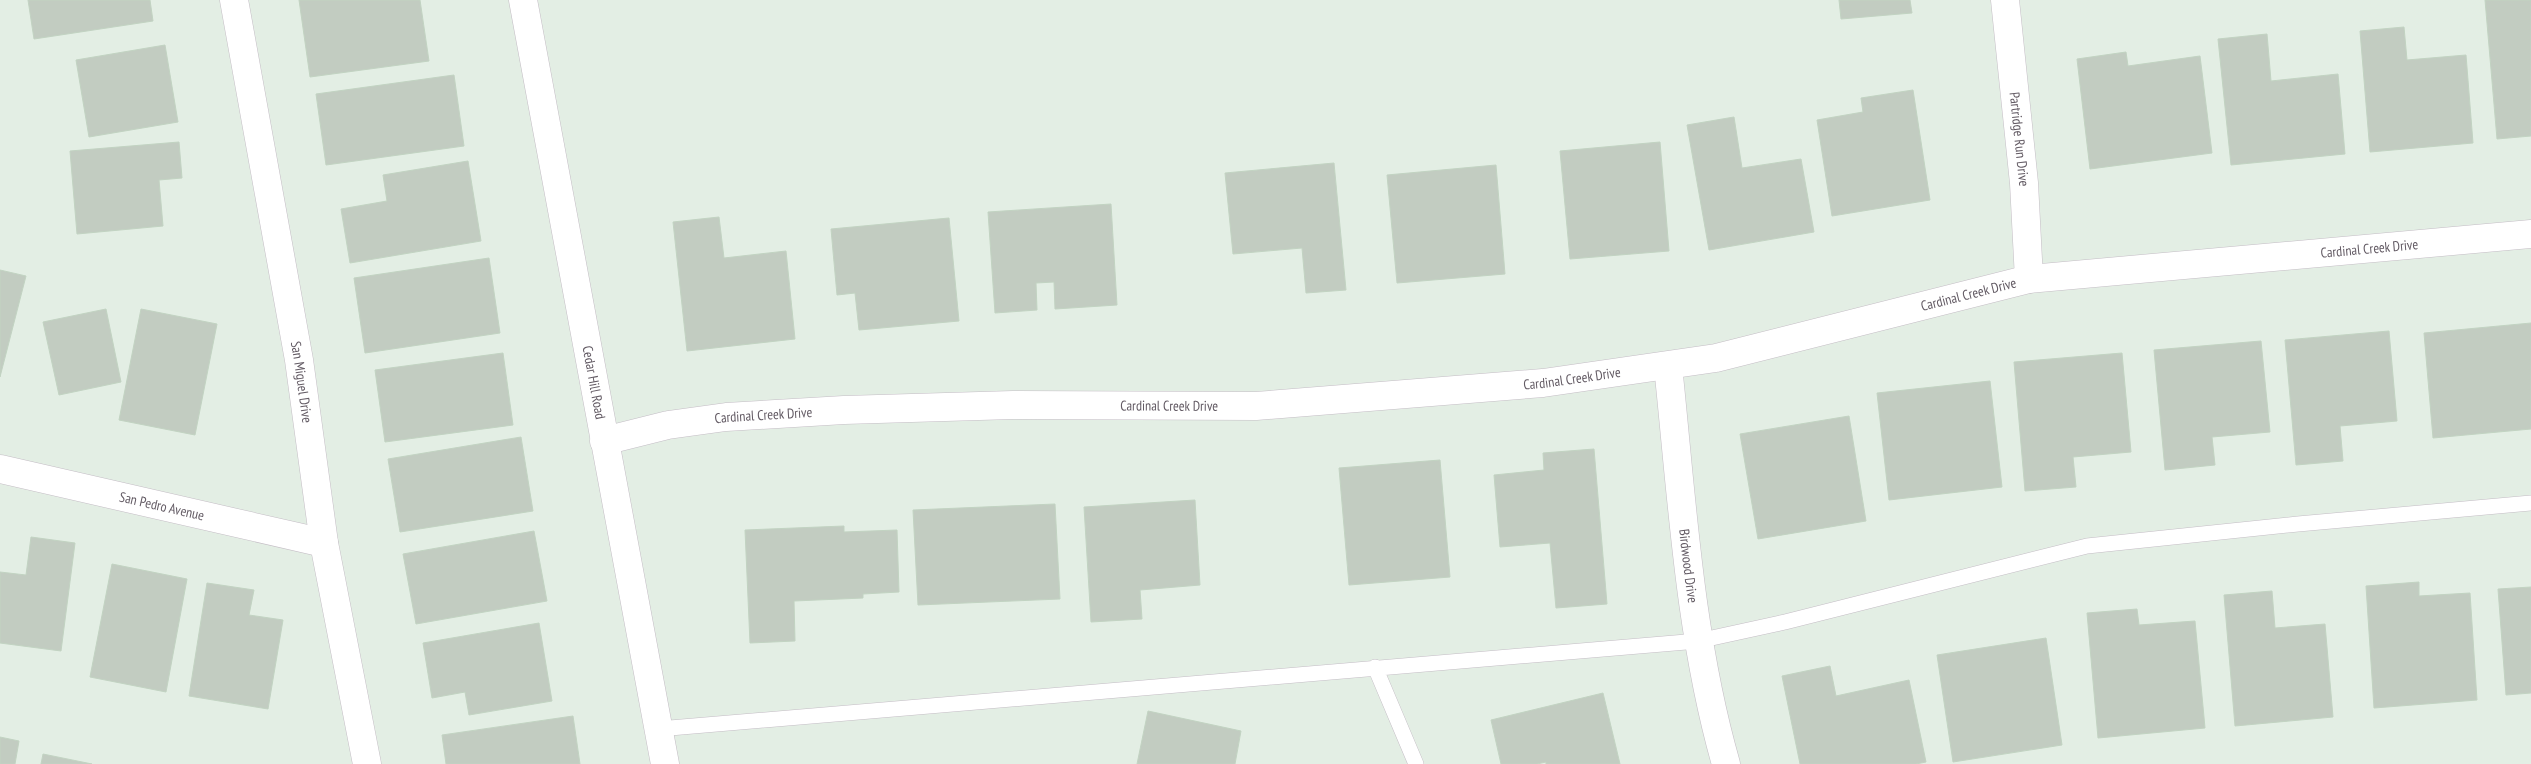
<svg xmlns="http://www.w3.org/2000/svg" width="2531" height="764" viewBox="0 0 2531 764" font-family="'PT Sans Narrow',sans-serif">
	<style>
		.building { fill: #c2ccc1; stroke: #c2d3c2 }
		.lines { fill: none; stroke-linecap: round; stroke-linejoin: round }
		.service-casing { stroke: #c4bdc5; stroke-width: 16 }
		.minor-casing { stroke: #c4bdc5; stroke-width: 29 }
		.tertiary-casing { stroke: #c4bdc5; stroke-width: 29 }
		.service { stroke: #fff; stroke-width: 15 }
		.minor { stroke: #fff; stroke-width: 28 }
		.tertiary { stroke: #fff; stroke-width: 28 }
		.labels { text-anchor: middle; stroke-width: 4; stroke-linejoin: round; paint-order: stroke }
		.street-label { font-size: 14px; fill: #635b64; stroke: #fff }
	</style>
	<rect width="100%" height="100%" fill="#e3eee4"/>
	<path class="building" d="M28,0h122l3,21 -119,18z
		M299,0h121l9,61 -119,16z
		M1839,0h71l2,13 -71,6z
		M2485,0h46v136l-34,3z
		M2404,27l3,33 59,-5 7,88 -103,9 -10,-121z
		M2267,34l4,47 67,-7 7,80 -114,11 -13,-126z
		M165,45l13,77 -89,15 -13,-77z
		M2126,52l2,14 72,-10 12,97 -122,16 -13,-110z
		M454,75l10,71 -138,19 -10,-71z
		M1913,90l17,110 -98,16 -15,-96 46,-8 -2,-14z
		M1734,117l8,51 59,-9 13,73 -105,18 -22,-125z
		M179,142l3,36 -23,2 4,46 -86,8 -7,-83z
		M1660,142l9,109 -99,8 -10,-108z
		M468,161l13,80 -131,22 -9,-54 46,-8 -4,-26z
		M1334,163l12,127 -40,3 -4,-45 -69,6 -8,-81z
		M1496,165l9,109 -108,9 -10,-108z
		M1111,204l6,101 -62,4 -1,-27 -18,1 1,27 -42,3 -7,-101z
		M719,217l5,41 62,-7 9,88 -108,12 -14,-129z
		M949,218l10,103 -100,9 -4,-37 -18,2 -6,-66z
		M489,258l11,75 -135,20 -11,-75z
		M0,270l26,6 -26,101z
		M106,309l15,73 -62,13 -16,-73z
		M141,309l76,15 -22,111 -76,-15z
		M2531,323v106l-98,9 -9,-105z
		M2389,331l8,90 -57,5 3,35 -47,4 -11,-125z
		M2261,341l9,91 -58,5 3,28 -50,5 -11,-120z
		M503,353l10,72 -128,17 -10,-72z
		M2122,353l9,99 -58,5 3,30 -51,4 -11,-129z
		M1990,381l12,106 -113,13 -12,-107z
		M1849,416l17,105 -108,18 -18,-105z
		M521,437l12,74 -133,21 -12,-73z
		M1594,449l13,155 -51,4 -6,-65 -50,4 -6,-72 50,-5 -1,-17z
		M1440,460l10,117 -101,8 -10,-117z
		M1195,500l5,85 -60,5 2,29 -51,3 -7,-115z
		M1055,504l5,95 -142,6 -5,-95z
		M844,526v6l53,-2 2,62 -36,2v4l-69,3 1,40 -45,2 -5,-113z
		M534,531l13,70 -131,23 -13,-70z
		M31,537l44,6 -14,108 -61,-8v-71l26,3z
		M112,564l75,15 -21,113 -76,-15z
		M2419,582v14l51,-3 7,107 -103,8 -8,-122z
		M207,583l47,7 -5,25 34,5 -15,89 -79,-13z
		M2531,587v106l-25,2 -8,-106z
		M2272,591l3,37 50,-4 8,93 -98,9 -11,-131z
		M2137,609l2,16 56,-4 10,107 -107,10 -11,-125z
		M539,623l13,78 -83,14 -4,-23 -33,6 -9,-55z
		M2046,638l16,107 -109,17 -16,-107z
		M1830,666l6,30 73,-16 17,82 -10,2h-116l-18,-88z
		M1603,693l17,71h-74v-2l-9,2h-36l-10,-44z
		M1148,711l93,20 -6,33h-98z
		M573,716l7,48h-134l-4,-29z
		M0,737l19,4 -4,23h-15z
		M43,754l49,10h-51z"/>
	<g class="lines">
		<defs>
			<path id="service" d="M1375,667l41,97
				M658,729l1040,-88 87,-19 302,-76 211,-22 233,-21"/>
			<g id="minor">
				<path id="s1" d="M234,0l65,360 25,183 43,221"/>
				<path id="s2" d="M2005,0l19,183 5,96"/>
				<path id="s3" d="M1668,366c14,133 21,269 58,398"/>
				<path id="s4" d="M604,441l64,-16 58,-8 118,-7 169,-5 243,1 287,-23 173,-25 313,-79 502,-45"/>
				<path id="s5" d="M0,469l324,74"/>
			</g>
			<g id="tertiary">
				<path id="s6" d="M523,0l142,764"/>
			</g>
		</defs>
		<use href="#service" class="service-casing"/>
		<use href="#minor" class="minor-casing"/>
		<use href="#tertiary" class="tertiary-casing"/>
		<use href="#service" class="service"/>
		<use href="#minor" class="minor"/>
		<use href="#tertiary" class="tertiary"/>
	</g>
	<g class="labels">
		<g class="street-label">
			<text dy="5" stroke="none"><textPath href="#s2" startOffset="140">Partridge Run Drive</textPath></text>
			<text dy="5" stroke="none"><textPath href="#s4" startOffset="1782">Cardinal Creek Drive</textPath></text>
			<text dy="5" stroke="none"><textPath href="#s4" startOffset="1378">Cardinal Creek Drive</textPath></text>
			<text dy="5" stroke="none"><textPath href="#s4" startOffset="972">Cardinal Creek Drive</textPath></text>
			<text dy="5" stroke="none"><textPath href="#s1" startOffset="388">San Miguel Drive</textPath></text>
			<text dy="5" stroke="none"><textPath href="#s6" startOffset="389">Cedar Hill Road</textPath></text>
			<text dy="5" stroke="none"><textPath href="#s4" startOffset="568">Cardinal Creek Drive</textPath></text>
			<text dy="5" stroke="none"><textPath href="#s4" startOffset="162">Cardinal Creek Drive</textPath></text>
			<text dy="5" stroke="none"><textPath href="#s5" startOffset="166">San Pedro Avenue</textPath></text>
			<text dy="5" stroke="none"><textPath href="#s3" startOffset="201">Birdwood Drive</textPath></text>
		</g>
	</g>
</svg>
